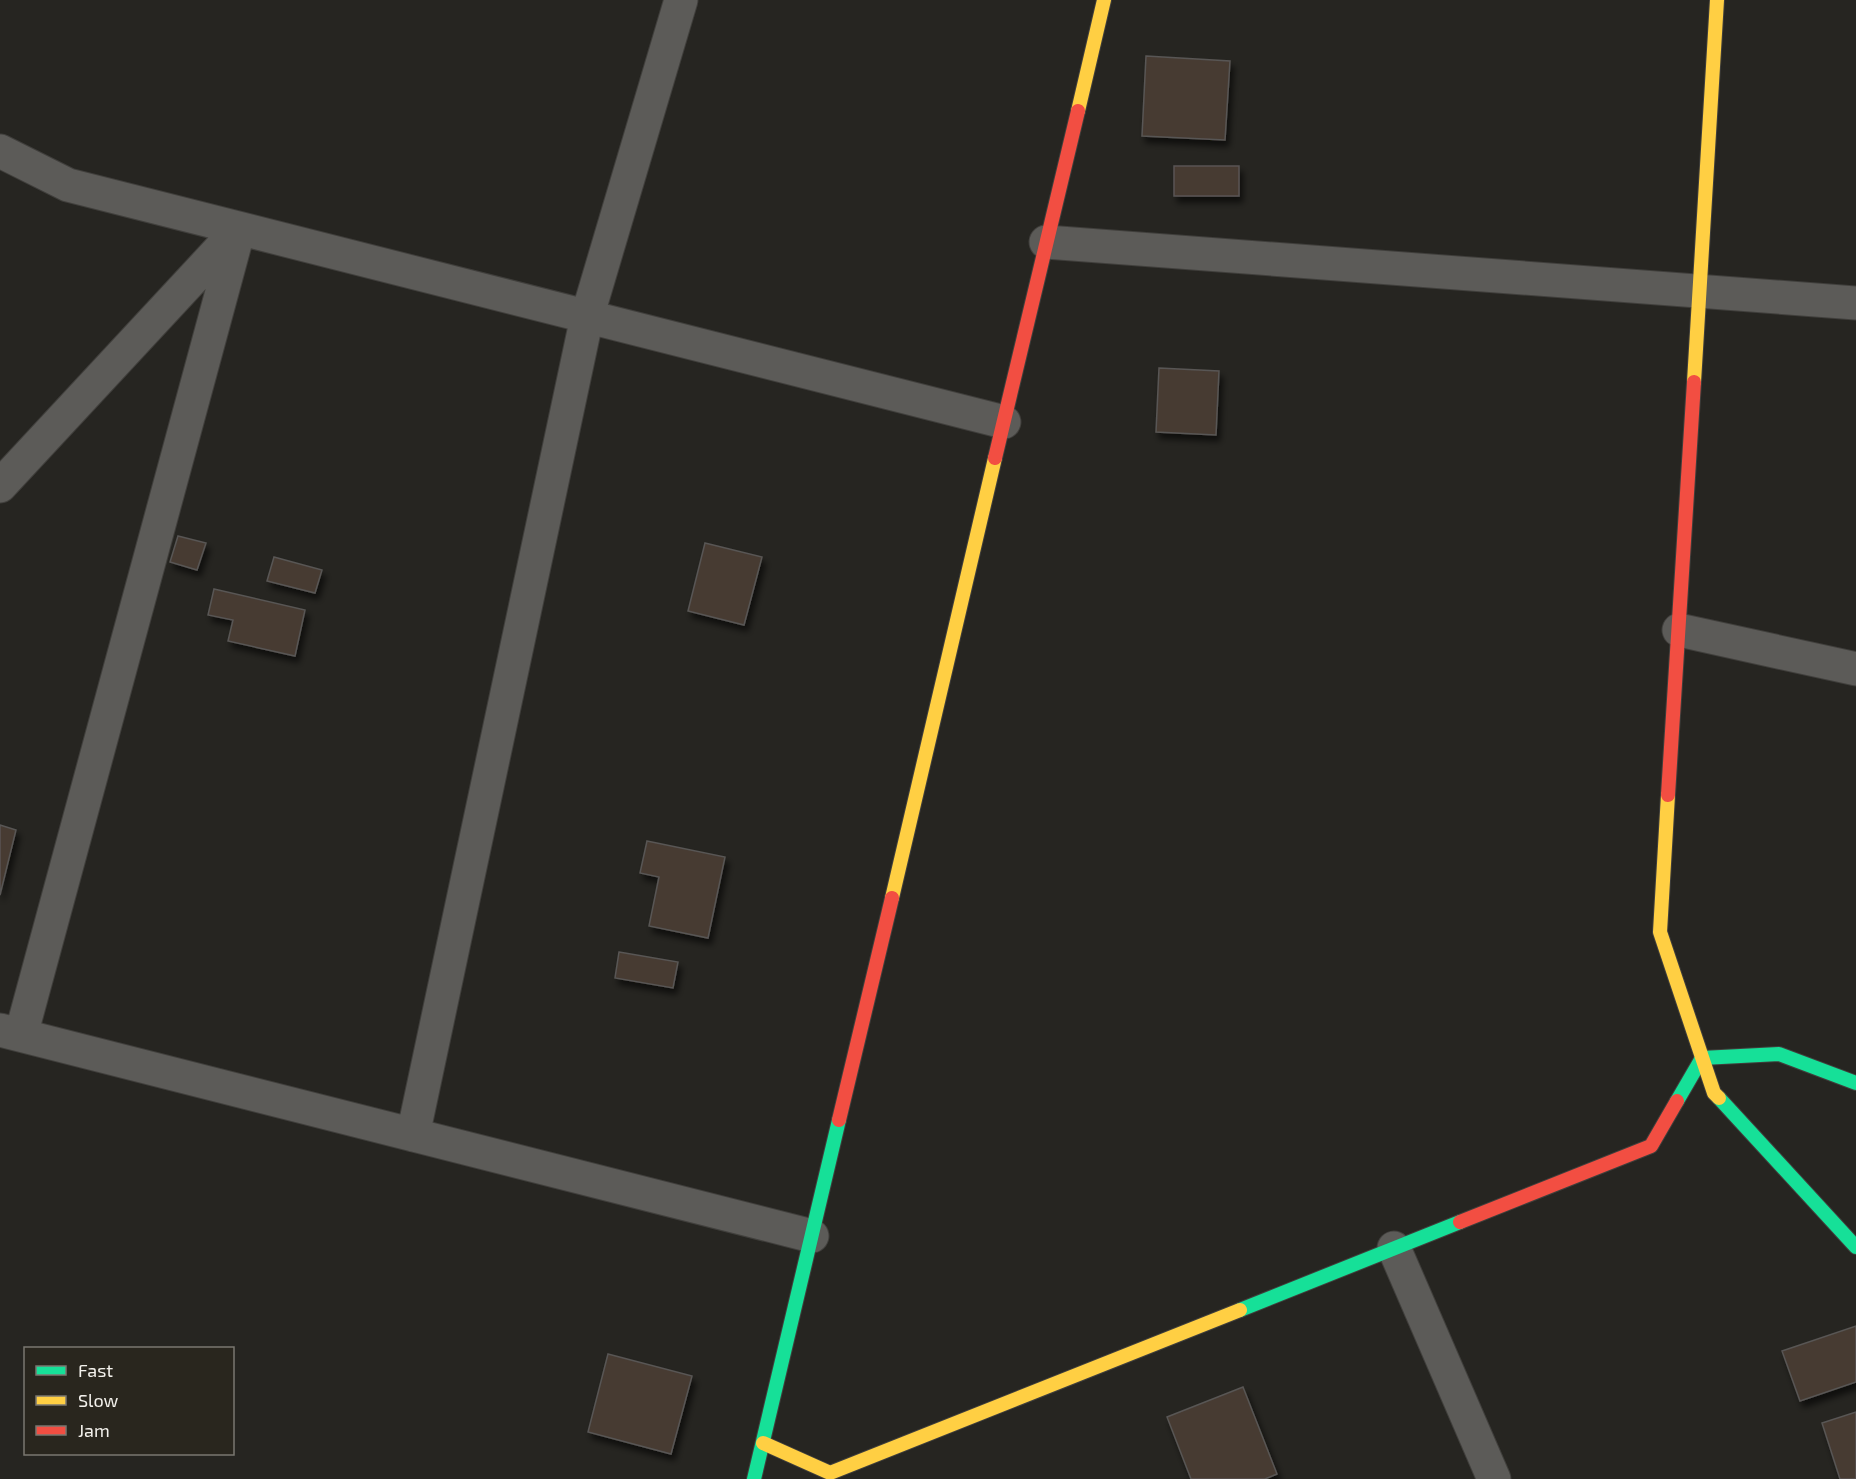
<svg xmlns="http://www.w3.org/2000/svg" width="1856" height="1479" viewBox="0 0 1856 1479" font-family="'Exo 2',sans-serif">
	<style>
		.building { fill: #463b33; stroke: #595654; stroke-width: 1.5; filter: url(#shadow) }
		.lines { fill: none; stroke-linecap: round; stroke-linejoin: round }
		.street-casing { stroke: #403f3c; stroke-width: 35 }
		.fast-casing { stroke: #403f3c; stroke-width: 16 }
		.slow-casing { stroke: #403f3c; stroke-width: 16 }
		.jam-casing { stroke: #403f3c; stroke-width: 16 }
		.street { stroke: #5c5b58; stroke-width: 33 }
		.fast { stroke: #16e098; stroke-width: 14 }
		.slow { stroke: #ffcf43; stroke-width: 14 }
		.jam { stroke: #f24e42; stroke-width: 14 }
	</style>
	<defs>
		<filter id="shadow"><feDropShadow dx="3.5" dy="6" stdDeviation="3" flood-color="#0009"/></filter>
	</defs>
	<rect width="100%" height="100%" fill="#262521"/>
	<path class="building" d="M1146,56l84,5 -5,79 -83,-4z
		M1174,166h65v30h-65z
		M1159,368l60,3 -3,64 -60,-3z
		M178,536l28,7 -9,27 -27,-8z
		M705,543l57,14 -18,68 -56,-14z
		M274,557l48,13 -7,23 -48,-12z
		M214,589l91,21 -10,46 -67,-15 5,-21 -25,-5z
		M0,825l16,5 -16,65z
		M647,841l78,16 -17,81 -59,-12 10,-49 -19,-4z
		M619,952l59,10 -5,26 -58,-10z
		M1856,1326v56l-56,19 -18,-50z
		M608,1354l84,22 -21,78 -83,-22z
		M1243,1387l34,87 -12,5h-74l-24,-62z
		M1856,1412v67h-16l-18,-56z"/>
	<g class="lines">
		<defs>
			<path id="street" d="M0,151l68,34 936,237
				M1046,242l810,61
				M0,486l236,-254
				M1679,630l177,39
				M0,1030l812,206
				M21,1035l218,-806
				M413,1135l174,-818 94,-317
				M1394,1248l100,231"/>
			<path id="fast" d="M1719,1098l137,149
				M1677,1101l25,-43 77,-4 77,29
				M1240,1310l220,-88
				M754,1479l85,-359"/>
			<path id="slow" d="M1078,111l26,-111
				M1694,382l23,-382
				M1668,795l-8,137 54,161 5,5
				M892,898l103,-440
				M763,1443l67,30 410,-163"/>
			<path id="jam" d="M995,458l83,-347
				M1668,795l26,-413
				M839,1120l53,-222
				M1460,1222l191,-76 26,-45"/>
		</defs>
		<use href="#street" class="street-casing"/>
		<use href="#fast" class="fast-casing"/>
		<use href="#slow" class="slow-casing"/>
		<use href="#jam" class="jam-casing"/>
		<use href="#street" class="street"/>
		<use href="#fast" class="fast"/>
		<use href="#slow" class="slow"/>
		<use href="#jam" class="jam"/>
	</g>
	<rect x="24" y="1347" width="210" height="108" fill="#29261e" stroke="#7a7770" stroke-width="1.5"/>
	<rect x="36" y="1366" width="30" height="9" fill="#16e098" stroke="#7a7770" stroke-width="1.5"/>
	<text x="78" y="1377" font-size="18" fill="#f3f1ec">Fast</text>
	<rect x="36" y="1396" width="30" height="9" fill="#ffcf43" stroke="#7a7770" stroke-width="1.5"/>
	<text x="78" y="1407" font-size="18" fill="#f3f1ec">Slow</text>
	<rect x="36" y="1426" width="30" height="9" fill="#f24e42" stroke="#7a7770" stroke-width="1.5"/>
	<text x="78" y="1437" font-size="18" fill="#f3f1ec">Jam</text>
</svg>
